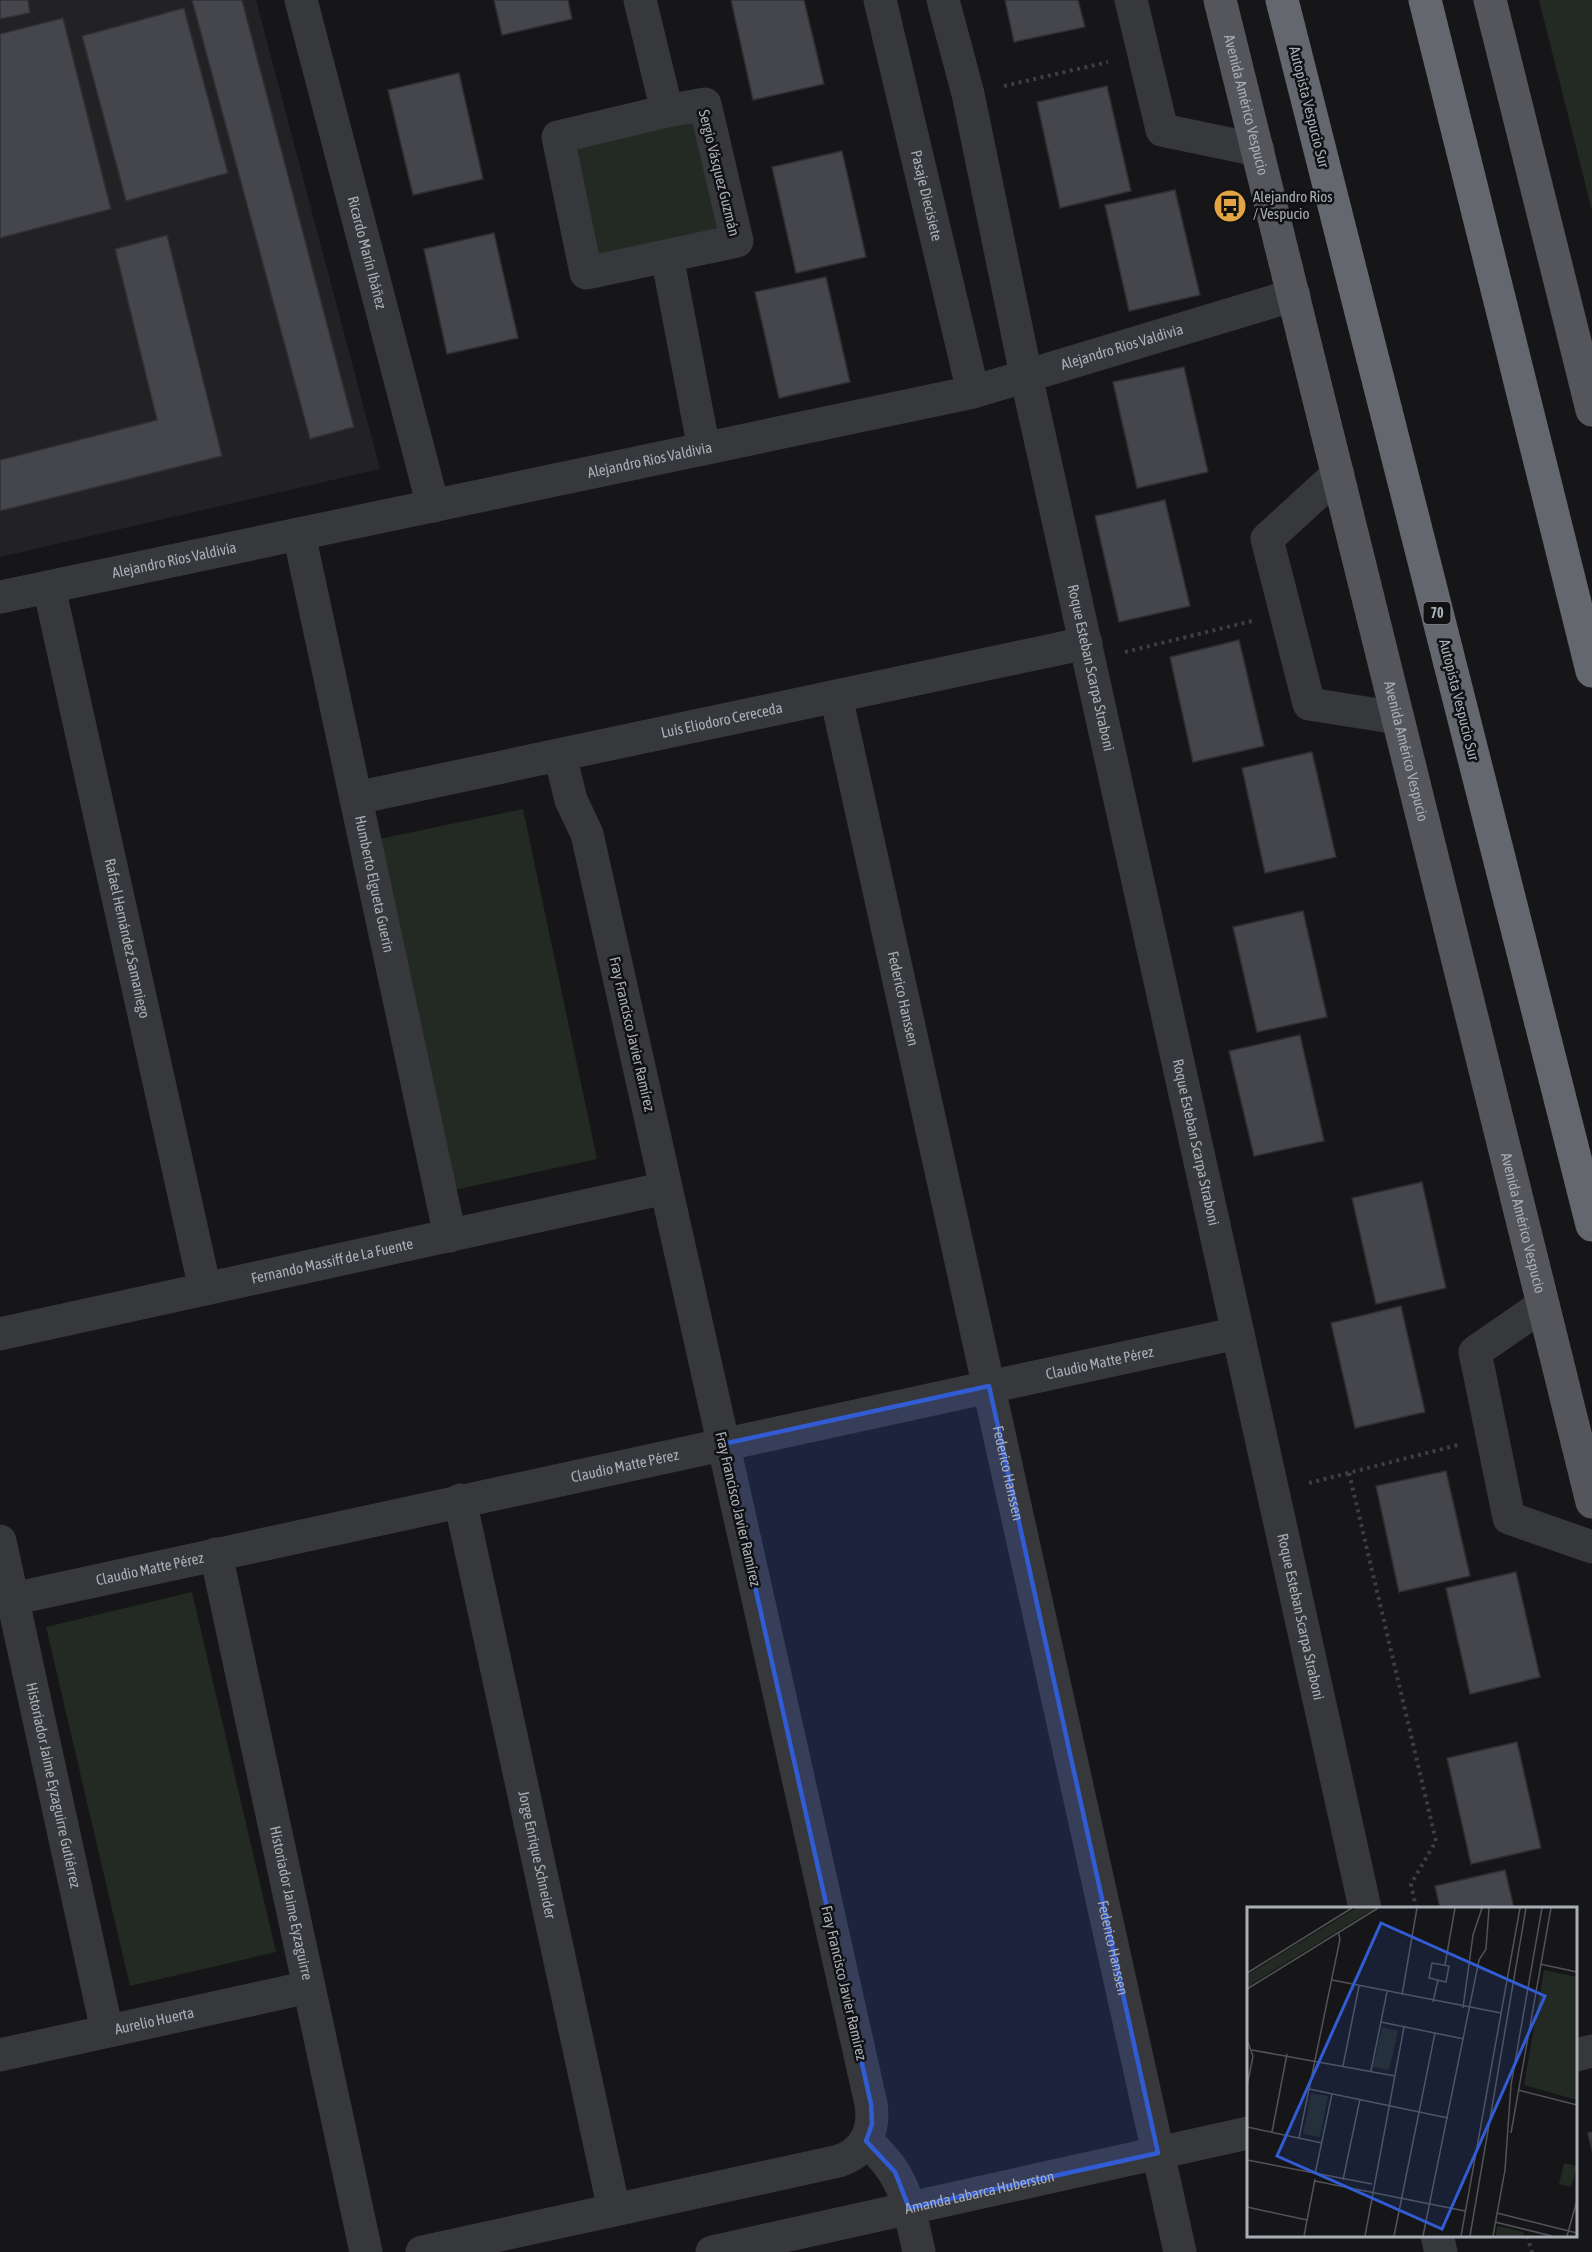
<svg xmlns="http://www.w3.org/2000/svg" width="1592" height="2252" viewBox="0 0 1592 2252" font-family="'Asap Condensed',sans-serif">
	<style>
		.built { fill: #222225 }
		.green { fill: #232a23 }
		.building { fill: #45464b; stroke: #303034; stroke-width: 1.5 }
		.lines { fill: none; stroke-linecap: round; stroke-linejoin: round }
		.path { stroke: #3e3f43; stroke-width: 4; stroke-dasharray: 3 4.5; stroke-linecap: butt }
		.minor { stroke: #37383c; stroke-width: 33 }
		.major { stroke: #54565b; stroke-width: 33 }
		.highway { stroke: #64676d; stroke-width: 33 }
		.marked { fill: #325cd3; fill-opacity: 0.2; stroke: #325cd3; stroke-width: 4.5; stroke-linejoin: round }
		.labels { text-anchor: middle; stroke-width: 5; stroke-linejoin: round; paint-order: stroke }
		.shield { fill: #111113; stroke: #7b7f86; stroke-width: 1.5 }
		.shield-label { font-size: 14px; font-weight: bold; fill: #a9aeb7 }
		.street-label { font-size: 15px; fill: #a9aeb7; stroke: #111113 }
		.poi-label { font-size: 15px; fill: #a9aeb7; stroke: #111113; text-anchor: start }
		.inset-road { fill: none; stroke: #515358; stroke-width: 1.5 }
		.view { fill: #325cd3; fill-opacity: 0.15; stroke: #325cd3; stroke-width: 3 }
		.inset-edge { fill: none; stroke: #a9aeb7; stroke-width: 3 }
	</style>
	<rect width="100%" height="100%" fill="#161618"/>
	<path class="built" d="M0,0h256l124,469 -380,88z"/>
	<path class="green" d="M1539,0h53v211z
		M702,109l29,128 -139,32 -30,-128z
		M523,809l74,350 -143,31 -75,-351z
		M192,1592l84,360 -146,34 -84,-359z"/>
	<path class="building" d="M0,0h28l2,13 -30,6z
		M192,0h50l112,427 -44,12z
		M494,0h74l4,19 -70,16z
		M731,0h73l20,84 -71,16z
		M1005,0h73l7,27 -71,15z
		M184,8l44,165 -102,28 -44,-165z
		M63,18l48,191 -111,29v-204z
		M459,73l24,106 -70,16 -25,-105z
		M1107,86l24,105 -71,17 -23,-106z
		M842,151l24,106 -70,16 -24,-106z
		M1175,190l25,105 -71,16 -24,-106z
		M494,233l24,105 -71,16 -23,-105z
		M167,235l55,221 -222,55v-51l157,-40 -42,-171z
		M826,277l24,105 -71,16 -24,-106z
		M1184,367l24,105 -71,16 -24,-106z
		M1165,500l25,106 -71,16 -24,-106z
		M1239,640l25,106 -71,16 -23,-105z
		M1312,752l24,105 -71,16 -23,-105z
		M1303,911l24,106 -70,15 -24,-105z
		M1300,1035l24,106 -70,15 -25,-105z
		M1422,1182l24,106 -70,16 -24,-106z
		M1401,1306l24,106 -70,16 -24,-105z
		M1446,1471l24,105 -71,16 -23,-106z
		M1516,1572l24,105 -70,17 -24,-106z
		M1517,1742l24,106 -70,16 -24,-106z
		M1505,1870l9,38h-74l-5,-22z
		M1592,2132v18l-4,-17z"/>
	<g class="lines">
		<path class="path" d="M1004,86l104,-24
			M1125,652l127,-31
			M1349,1473l87,368 -25,43 5,24
			M1309,1483l149,-38
			M1527,2236l5,16"/>
		<g class="minor">
			<path id="s1" d="M301,0l132,506"/>
			<path d="M640,0l27,111"/>
			<path id="s2" d="M880,0l93,392"/>
			<path id="s3" d="M943,0l25,94 58,281 339,1533"/>
			<path d="M1131,0l31,130 96,20"/>
			<path d="M705,104l32,137 -151,32 -28,-136 109,-26z"/>
			<path d="M667,256l37,193"/>
			<path d="M1338,474l-71,65 42,165 89,14"/>
			<path id="s4" d="M299,534l151,702"/>
			<path id="s5" d="M49,587l156,702"/>
			<path id="s6" d="M0,597l973,-205 321,-97"/>
			<path id="s7" d="M836,696l344,1556"/>
			<path id="s8" d="M356,798l730,-155"/>
			<path d="M1543,1305l-68,47 34,166 83,29"/>
			<path id="s9" d="M0,1334l666,-146"/>
			<path id="s10" d="M460,1500l154,710"/>
			<path id="s11" d="M0,1541l107,490"/>
			<path id="s12" d="M216,1554l150,698"/>
			<path id="s13" d="M12,1599l1226,-266"/>
			<path id="s14" d="M0,2055l309,-68"/>
			<path d="M1576,2055l16,-4"/>
			<path d="M866,2141c40,34 42,63 53,111"/>
			<path d="M1437,2236l4,16"/>
			<path d="M422,2252l417,-91c26,-9 36,-30 32,-57l-284,-1270 -16,-34 -11,-45"/>
			<path id="s15" d="M712,2252l536,-119"/>
		</g>
		<g class="major">
			<path id="s16" d="M1220,0l372,1502"/>
			<path d="M1490,0l102,410"/>
		</g>
		<path class="highway" d="M1282,0l310,1225
			M1425,0l167,671"/>
	</g>
	<path class="marked" d="M989,1386l169,767 -249,55 -14,-36 -29,-31 6,-17 -1,-20 -148,-660z"/>
	<defs>
		<symbol id="bus-disc" viewBox="-11 -11 22 22"><circle r="9.5" fill="#e3a543" stroke="#111113"/><path d="M-5-6H5V4H4V6H2V4H-2V6H-4V4H-5ZM-3.5-4V0h7V-4ZM-3.5 1.2v1.5H-2V1.2ZM2 1.2v1.5H3.5V1.2Z" fill="#111"/></symbol>
	</defs>
	<g fill-rule="evenodd">
		<use href="#bus-disc" x="1211" y="187" width="38" height="38"/>
	</g>
	<g class="labels">
		<rect class="shield" x="1423.5" y="602" width="27" height="22" rx="4.5"/>
		<g class="shield-label">
			<text x="1437" y="618">70</text>
		</g>
		<g class="street-label">
			<text dy="5" stroke="none"><textPath href="#s16" startOffset="108">Avenida Américo Vespucio</textPath></text>
			<text transform="translate(1309 107) rotate(76)" y="5">Autopista Vespucio Sur</text>
			<text transform="translate(719 173) rotate(76)" y="5">Sergio Vásquez Guzmán</text>
			<text dy="5" stroke="none"><textPath href="#s2" startOffset="201">Pasaje Diecisiete</textPath></text>
			<text dy="5" stroke="none"><textPath href="#s1" startOffset="261">Ricardo Marín Ibáñez</textPath></text>
			<text dy="5" stroke="none"><textPath href="#s6" startOffset="1150">Alejandro Ríos Valdivia</textPath></text>
			<text dy="5" stroke="none"><textPath href="#s6" startOffset="664">Alejandro Ríos Valdivia</textPath></text>
			<text dy="5" stroke="none"><textPath href="#s6" startOffset="178">Alejandro Ríos Valdivia</textPath></text>
			<text dy="5" stroke="none"><textPath href="#s3" startOffset="684">Roque Esteban Scarpa Straboni</textPath></text>
			<text transform="translate(1459 700) rotate(76)" y="5">Autopista Vespucio Sur</text>
			<text dy="5" stroke="none"><textPath href="#s8" startOffset="374">Luís Eliodoro Cereceda</textPath></text>
			<text dy="5" stroke="none"><textPath href="#s16" startOffset="774">Avenida Américo Vespucio</textPath></text>
			<text dy="5" stroke="none"><textPath href="#s4" startOffset="358">Humberto Elgueta Guerin</textPath></text>
			<text dy="5" stroke="none"><textPath href="#s5" startOffset="360">Rafael Hernández Samaniego</textPath></text>
			<text dy="5" stroke="none"><textPath href="#s7" startOffset="310">Federico Hanssen</textPath></text>
			<text transform="translate(632 1034) rotate(77)" y="5">Fray Francisco Javier Ramírez</text>
			<text dy="5" stroke="none"><textPath href="#s3" startOffset="1170">Roque Esteban Scarpa Straboni</textPath></text>
			<text dy="5" stroke="none"><textPath href="#s16" startOffset="1260">Avenida Américo Vespucio</textPath></text>
			<text dy="5" stroke="none"><textPath href="#s9" startOffset="340">Fernando Massiff de La Fuente</textPath></text>
			<text dy="5" stroke="none"><textPath href="#s13" startOffset="1113">Claudio Matte Pérez</textPath></text>
			<text dy="5" stroke="none"><textPath href="#s13" startOffset="627">Claudio Matte Pérez</textPath></text>
			<text dy="5" stroke="none"><textPath href="#s7" startOffset="796">Federico Hanssen</textPath></text>
			<text transform="translate(738 1509) rotate(77)" y="5">Fray Francisco Javier Ramírez</text>
			<text dy="5" stroke="none"><textPath href="#s13" startOffset="141">Claudio Matte Pérez</textPath></text>
			<text dy="5" stroke="none"><textPath href="#s3" startOffset="1656">Roque Esteban Scarpa Straboni</textPath></text>
			<text dy="5" stroke="none"><textPath href="#s11" startOffset="250">Historiador Jaime Eyzaguirre Gutiérrez</textPath></text>
			<text dy="5" stroke="none"><textPath href="#s10" startOffset="363">Jorge Enrique Schneider</textPath></text>
			<text dy="5" stroke="none"><textPath href="#s12" startOffset="357">Historiador Jaime Eyzaguirre</textPath></text>
			<text dy="5" stroke="none"><textPath href="#s7" startOffset="1282">Federico Hanssen</textPath></text>
			<text transform="translate(844 1983) rotate(77)" y="5">Fray Francisco Javier Ramírez</text>
			<text dy="5" stroke="none"><textPath href="#s14" startOffset="158">Aurelio Huerta</textPath></text>
			<text dy="5" stroke="none"><textPath href="#s15" startOffset="274">Amanda Labarca Huberston</textPath></text>
		</g>
		<g class="poi-label">
			<text x="1253" y="202">Alejandro Rios<tspan x="1253" dy="17">/ Vespucio</tspan></text>
		</g>
	</g>
	<g transform="translate(1247 1907)">
		<rect width="330" height="330" fill="#161618"/>
		<path d="M109,1h19l-128,79v-12zM297,63l33,7v123l-53,-15zM135,120l16,4 -9,39 -16,-3zM64,186l17,3 -8,41 -17,-3zM317,256l13,3 -6,21 -12,-3zM250,319l27,6 -1,4h-27z" fill="#232a23"/>
		<path class="inset-road" d="M185,56l17,3 -3,16 -17,-4zM293,57l37,8M198,58l10,-57M0,66l105,-65M85,73l169,33M0,82l131,-81M155,88l15,-87M186,95l5,-22M216,101l10,-73 9,-27M134,115l83,17M0,133l6,16 -6,30M5,143l143,26M96,159l16,-80M124,164l16,-79M62,182l139,29M271,183l59,15M0,220l75,16M25,225l15,-78M264,226l40,-225M52,231l41,-199 -2,-7M0,253l125,24M68,267l17,-80M96,273l17,-81M68,274l150,30M0,300l60,13M250,306l80,20M248,315l57,14M57,329l11,-57M118,329l39,-209M147,329l41,-203M176,329l56,-276 7,-11 3,-41M214,329l59,-328M223,329l56,-328M246,329l12,-66 6,-85 31,-177M320,329l10,-36"/>
		<path class="view" d="M134,16l164,73 -103,233 -165,-73z"/>
		<rect width="330" height="330" class="inset-edge"/>
	</g>
</svg>
